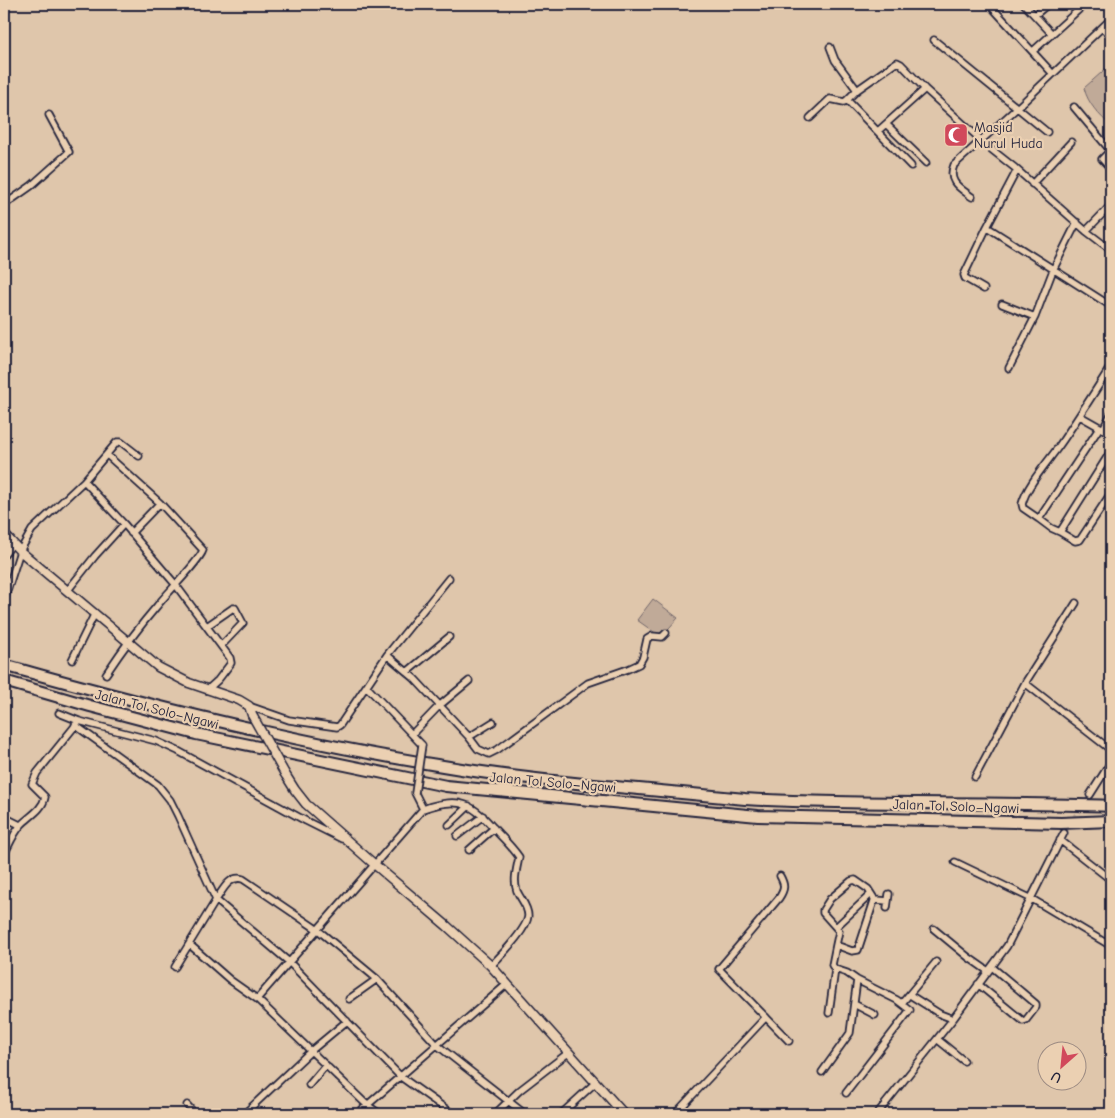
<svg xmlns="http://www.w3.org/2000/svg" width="1115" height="1118" viewBox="0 0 1115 1118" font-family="'Comic Neue',sans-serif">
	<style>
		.green { fill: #c0aa98; stroke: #71666a }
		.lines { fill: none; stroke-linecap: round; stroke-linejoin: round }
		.street-tunnel { stroke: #b9a595; stroke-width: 5.5; stroke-dasharray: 5.5 3; stroke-linecap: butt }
		.street-casing { stroke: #22223b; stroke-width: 9 }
		.secondary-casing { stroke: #22223b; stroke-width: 11 }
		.highway-casing { stroke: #22223b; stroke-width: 14 }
		.street { stroke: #ebd0b2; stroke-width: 5.5 }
		.secondary { stroke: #ebd0b2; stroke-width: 8 }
		.highway { stroke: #ebd0b2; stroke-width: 10 }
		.street-bridge-casing { stroke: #22223b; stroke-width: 9; stroke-linecap: butt }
		.secondary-bridge-casing { stroke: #22223b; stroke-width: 11; stroke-linecap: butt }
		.street-bridge { stroke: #ebd0b2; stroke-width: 5.5 }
		.secondary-bridge { stroke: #ebd0b2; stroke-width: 8 }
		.labels { text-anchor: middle; stroke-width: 4.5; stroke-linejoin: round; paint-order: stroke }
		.poi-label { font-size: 14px; fill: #22223b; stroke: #ebd0b2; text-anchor: start }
		.street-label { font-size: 14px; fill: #22223b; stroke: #ebd0b2 }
	</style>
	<rect width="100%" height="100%" fill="#dfc6ab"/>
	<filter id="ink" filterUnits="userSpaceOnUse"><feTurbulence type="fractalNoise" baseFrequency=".02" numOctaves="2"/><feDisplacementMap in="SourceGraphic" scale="10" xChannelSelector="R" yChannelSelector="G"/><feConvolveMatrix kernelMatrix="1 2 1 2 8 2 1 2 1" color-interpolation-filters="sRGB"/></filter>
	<g filter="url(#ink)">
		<path class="green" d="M1110,65l1,1v60c-12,-11 -23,-22 -27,-38z
			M653,599l25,19 -17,19 -24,-17z"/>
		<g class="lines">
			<path class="street-tunnel" d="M1064,833l26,-38"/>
			<defs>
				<path id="street" d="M989,4l64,70
					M1024,4l28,30
					M1035,15l13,-11
					M1102,28l9,8
					M934,40l113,92
					M830,47l5,13 22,30
					M1033,51l52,-47
					M1074,107l36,43
					M810,118l20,-19 14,3 3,-2
					M886,124l40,39
					M878,131l47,-42
					M1111,150l-9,9 9,10
					M911,166l-64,-66 10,-10 40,-28 4,2 24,25 66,60 24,19 71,63 25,19
					M1032,184l39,-42
					M972,197c-12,-9 -25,-15 -18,-32l63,-57 94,-89
					M4,205l27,-19 38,-34 -20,-37
					M987,227l124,79
					M1086,231l25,-26
					M984,289l-19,-11 -1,-3 23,-48 30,-57
					M1002,304l33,13
					M1009,368l26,-51 18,-47 24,-48
					M1080,416l23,13 8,-15
					M1100,427l-61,92 -16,-11 -1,-4c5,-19 25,-41 37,-58 18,-26 35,-53 52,-80
					M1103,429l8,4
					M1111,451l-51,81 15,9 5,-1 31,-47
					M84,481l40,43 51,60 55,74 1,5 -13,17 -11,10
					M1039,519l12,9 9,4
					M131,533l29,-30
					M4,555l9,-12
					M68,590l27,-34 29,-32
					M4,601l16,-50 12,-21 52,-49 33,-39h4l18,14
					M207,626l26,-18h2l8,15 -22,23
					M387,655l27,23 55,59 9,12 11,5 8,-4 91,-67 40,-14 11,-5 4,-7 4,-18 5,-3 10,1 4,-4
					M72,660l23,-47
					M407,672l42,-35
					M106,674c16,-24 32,-46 51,-68 9,-12 43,-45 46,-56l-43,-47 -53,-48
					M1025,683l86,67
					M367,687l55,58
					M249,706l40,14 48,7 3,-2 47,-70 62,-77
					M59,713l20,8
					M75,725l83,60 12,15 8,16 38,84
					M412,734l27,-28 30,-25
					M469,737l24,-15
					M975,777l50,-94 51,-80
					M415,793l8,16
					M1090,795l21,-33
					M4,817l16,8
					M449,825l20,-19
					M457,836l26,-20
					M1060,840l51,40
					M469,850l25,-22
					M4,855c5,-10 10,-23 18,-31 8,-8 21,-15 23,-27l-13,-13 5,-11 42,-52 77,20 22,10 128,70 36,18
					M955,862l77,37 79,47
					M780,876c5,9 5,13 -1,22l-60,71 70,72
					M216,900c7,-10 13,-25 27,-21l75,51 59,49 60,66 88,69
					M887,908l2,-14
					M836,927l35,-33
					M934,929l34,28 20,14
					M1106,943l5,-6
					M189,944l41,36 27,19 110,106 13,9
					M836,945l3,-14 -16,-18v-3l7,-11 21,-18 4,-1 13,9 7,11
					M175,967l41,-67 73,62 112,115 52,37
					M978,984l45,37 3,-1 10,-13v-3l-44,-37
					M910,995l30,19 13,5
					M257,999l166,-190c38,-14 50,-5 75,24 7,7 15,15 21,24 -2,11 -6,23 -2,34 4,9 11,15 11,25 -1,14 -28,40 -37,50
					M349,999l28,-20
					M902,1003l34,-41
					M854,1004l21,11
					M829,1013l6,-44
					M937,1039l27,22
					M822,1072l28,-39 7,-53
					M309,1085l17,-20
					M846,1093l64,-83 -13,-10 -40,-20 -10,-7 -12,-4 -3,-4 4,-20 16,6 6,-1 16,-49 2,-1 12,1
					M187,1105l8,9
					M244,1114l68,-64 35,-29
					M357,1114l150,-130
					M495,1114l25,-24 48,-37
					M561,1114l34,-31
					M675,1114l91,-97
					M877,1114l76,-95 54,-73 57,-113"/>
				<path id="secondary" d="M4,534l16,17 138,116 31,16 50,17 10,6 3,9
					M285,774l10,16 11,14 68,60 73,62 44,40 133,148"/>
				<path id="highway" d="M4,665c144,41 290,77 439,101 64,11 130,17 196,23 35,3 71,7 106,10 122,7 244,2 366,7
					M4,681l86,25 106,28 250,52 312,30 303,7 50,-2"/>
			</defs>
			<use href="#street" class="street-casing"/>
			<use href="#secondary" class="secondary-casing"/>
			<use href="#highway" class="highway-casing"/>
			<use href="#street" class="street"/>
			<use href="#secondary" class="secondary"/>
			<use href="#highway" class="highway"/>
			<defs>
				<path id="street-bridge" d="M415,793l7,-48"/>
				<path id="secondary-bridge" d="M252,715l33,59"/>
			</defs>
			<use href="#street-bridge" class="street-bridge-casing"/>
			<use href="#secondary-bridge" class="secondary-bridge-casing"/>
			<use href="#street-bridge" class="street-bridge"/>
			<use href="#secondary-bridge" class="secondary-bridge"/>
		</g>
	</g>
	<defs>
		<symbol id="mosque-square" viewBox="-11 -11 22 22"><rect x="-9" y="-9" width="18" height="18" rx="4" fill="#d1495b" stroke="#ebd0b2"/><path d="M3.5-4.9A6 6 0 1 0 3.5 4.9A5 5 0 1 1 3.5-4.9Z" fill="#fff"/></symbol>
	</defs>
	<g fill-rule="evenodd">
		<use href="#mosque-square" x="942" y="121" width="28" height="28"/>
	</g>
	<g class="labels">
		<g class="poi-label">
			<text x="974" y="132">Masjid<tspan x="974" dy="16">Nurul Huda</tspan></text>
		</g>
		<g class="street-label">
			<text transform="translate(157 709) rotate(14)" y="5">Jalan Tol Solo–Ngawi</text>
			<text transform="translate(553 782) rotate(5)" y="5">Jalan Tol Solo–Ngawi</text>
			<text transform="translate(956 806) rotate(2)" y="5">Jalan Tol Solo–Ngawi</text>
		</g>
	</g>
	<rect width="1115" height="1118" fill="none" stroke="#ebd0b2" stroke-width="20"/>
	<rect x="10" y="10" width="1095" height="1098" fill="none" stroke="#22223b" stroke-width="2" filter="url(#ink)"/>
	<g transform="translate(1062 1066) rotate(207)"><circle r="24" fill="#ebd0b2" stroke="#9b8a82"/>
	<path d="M0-4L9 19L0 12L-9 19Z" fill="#d1495b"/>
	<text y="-8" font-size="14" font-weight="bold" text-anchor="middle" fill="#22223b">U</text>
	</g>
</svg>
